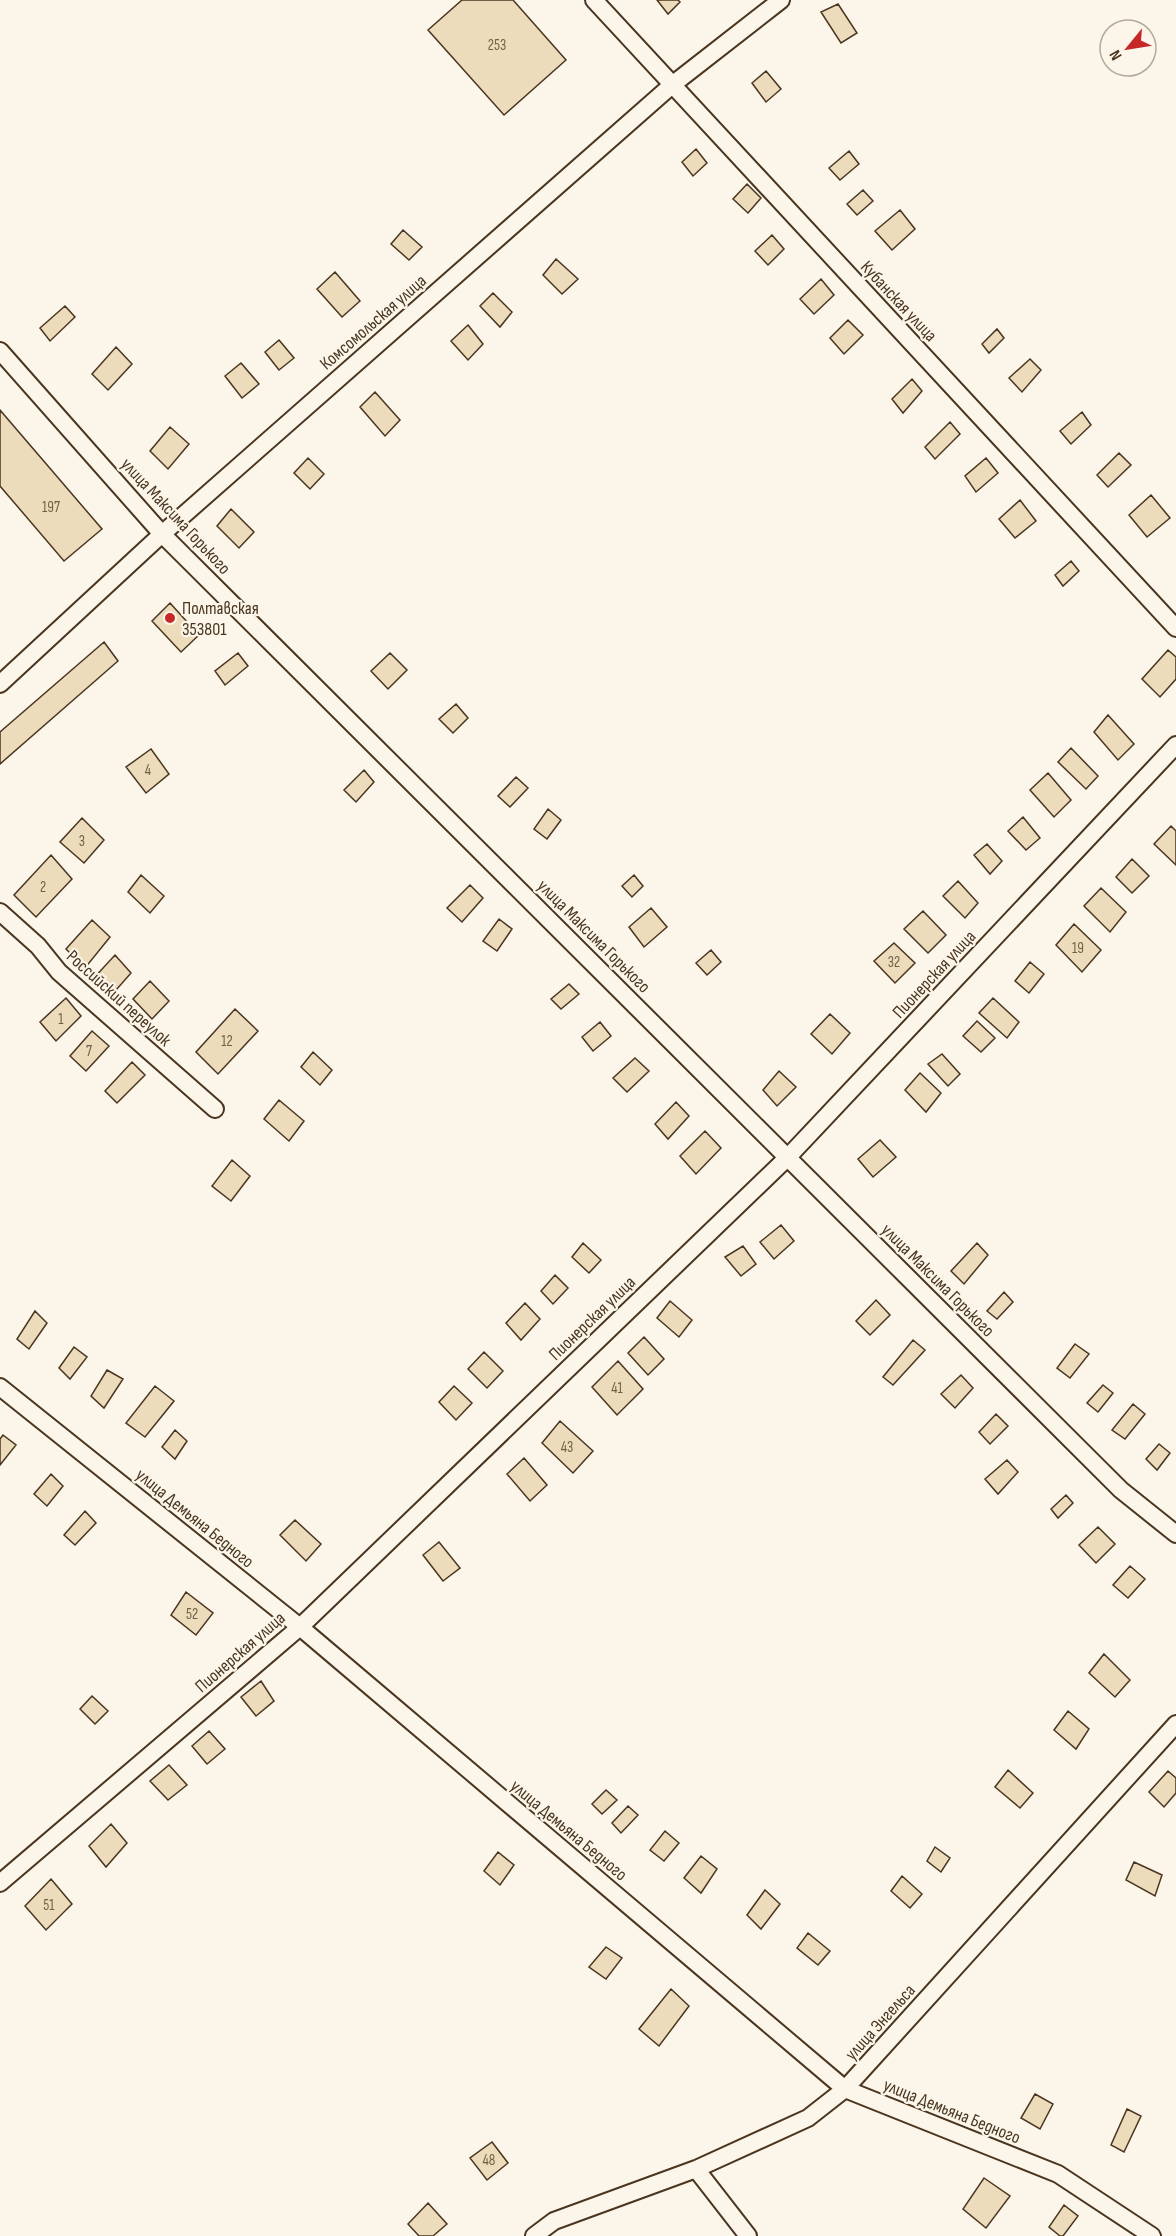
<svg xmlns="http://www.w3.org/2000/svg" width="1176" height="2236" viewBox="0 0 1176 2236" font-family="'Sofia Sans Condensed',sans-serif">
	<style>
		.building { fill: #ecdcbc; stroke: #4a3520; stroke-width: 1.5 }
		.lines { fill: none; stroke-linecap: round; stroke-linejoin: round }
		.minor-casing { stroke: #4a3520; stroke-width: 20 }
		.minor { stroke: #fbf6e9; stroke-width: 16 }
		.poi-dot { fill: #c62828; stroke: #fbf6e9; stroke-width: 2 }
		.labels { text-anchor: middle; stroke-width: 4.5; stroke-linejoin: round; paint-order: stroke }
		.number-label { font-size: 15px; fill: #725f47 }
		.street-label { font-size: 18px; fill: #4a3520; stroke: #fbf6e9 }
		.poi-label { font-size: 18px; fill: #4a3520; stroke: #fbf6e9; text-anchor: start }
	</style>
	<rect width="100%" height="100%" fill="#fbf6e9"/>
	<path class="building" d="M462,0h51l53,60 -62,55 -76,-85z
		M657,0h21l2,2 -12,12z
		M838,4l19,29 -16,10 -20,-31z
		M766,71l15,18 -15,13 -14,-19z
		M696,149l11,14 -14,13 -11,-14z
		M849,151l10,13 -19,16 -11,-12z
		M747,184l14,14 -13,15 -15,-14z
		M863,190l10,11 -16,14 -10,-11z
		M900,210l15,19 -23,21 -17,-19z
		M403,230l19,17 -13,13 -18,-16z
		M772,235l12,14 -16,16 -13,-14z
		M556,259l22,20 -16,15 -19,-19z
		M335,272l25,29 -18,16 -25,-28z
		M821,279l13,16 -20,19 -14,-15z
		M493,293l19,19 -12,15 -20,-21z
		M65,306l10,11 -25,24 -10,-13z
		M848,320l15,15 -19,19 -14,-16z
		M468,325l15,19 -15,16 -17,-19z
		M997,329l7,9 -15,15 -7,-9z
		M279,340l15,18 -15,12 -14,-18z
		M116,347l16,17 -24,26 -16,-16z
		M1030,359l11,11 -19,22 -13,-14z
		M241,363l18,21 -17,14 -17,-22z
		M912,379l10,12 -19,22 -11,-14z
		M375,392l25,28 -15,16 -25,-29z
		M0,410l102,119 -38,32 -64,-75z
		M1082,412l9,13 -20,19 -11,-13z
		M950,422l10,12 -25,25 -10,-12z
		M170,427l19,17 -21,25 -18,-18z
		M1119,453l12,12 -23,22 -11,-12z
		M308,458l16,16 -14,15 -16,-16z
		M986,458l12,15 -22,19 -11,-16z
		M1151,495l19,23 -23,19 -18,-22z
		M1020,500l16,21 -21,17 -16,-19z
		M231,509l23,23 -15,16 -22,-22z
		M1071,561l8,10 -16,15 -8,-11z
		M170,603l29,32 -18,17 -29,-31z
		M104,642l14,19 -118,103v-32z
		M1168,650l8,7v22l-16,18 -18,-18z
		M238,653l10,13 -23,19 -10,-14z
		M390,653l17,17 -19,19 -17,-18z
		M456,704l12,14 -15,15 -14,-14z
		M1108,715l26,29 -16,16 -24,-28z
		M1071,748l27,28 -12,13 -28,-27z
		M151,749l18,25 -23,19 -20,-26z
		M364,770l10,12 -18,20 -12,-12z
		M1048,773l23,27 -17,17 -24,-27z
		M516,777l12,11 -18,19 -12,-11z
		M548,809l13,11 -14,19 -13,-10z
		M1023,817l17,21 -14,12 -18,-19z
		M82,818l22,22 -20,23 -24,-21z
		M1171,826l5,5v34l-22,-21z
		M987,844l15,17 -12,13 -16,-19z
		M51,855l21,24 -36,38 -22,-22z
		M1132,859l17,17 -17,17 -16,-16z
		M141,875l23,21 -14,17 -22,-21z
		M634,875l9,11 -11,11 -10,-11z
		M958,881l20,22 -13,15 -22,-22z
		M470,885l13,13 -21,24 -15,-14z
		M1101,888l25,24 -16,20 -26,-26z
		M651,908l16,19 -23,20 -15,-20z
		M923,911l23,24 -18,18 -24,-24z
		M499,919l13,10 -15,22 -14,-10z
		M92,920l18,17 -25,31 -19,-19z
		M1074,924l27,26 -19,22 -26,-27z
		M894,943l21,20 -20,20 -21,-22z
		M711,950l10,12 -14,13 -11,-12z
		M115,955l16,18 -22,25 -17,-18z
		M1030,962l14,12 -15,19 -14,-12z
		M150,981l19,20 -17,18 -19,-20z
		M569,984l10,10 -18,15 -10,-10z
		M66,998l15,18 -25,25 -16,-19z
		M993,998l26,24 -12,16 -28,-25z
		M235,1009l23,22 -40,43 -22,-22z
		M830,1014l20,19 -18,21 -21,-20z
		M977,1021l18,17 -14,14 -18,-16z
		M600,1022l11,14 -18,15 -11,-14z
		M92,1031l17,15 -23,25 -16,-15z
		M313,1052l19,18 -12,15 -19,-18z
		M942,1054l18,20 -12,12 -20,-22z
		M635,1058l14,13 -22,21 -14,-14z
		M132,1062l13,13 -28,28 -12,-12z
		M779,1071l17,16 -19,19 -14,-16z
		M920,1073l21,20 -15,19 -21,-22z
		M279,1100l25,21 -15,20 -25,-22z
		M676,1102l13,14 -21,23 -13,-15z
		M705,1131l16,17 -25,26 -16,-18z
		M880,1140l16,17 -23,20 -15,-18z
		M232,1160l18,16 -19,25 -19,-15z
		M781,1225l13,16 -20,18 -14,-17z
		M583,1243l18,17 -12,13 -17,-16z
		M977,1243l11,12 -24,29 -13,-13z
		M743,1246l13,18 -15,12 -16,-19z
		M555,1275l13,13 -15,16 -12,-13z
		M1004,1292l9,10 -16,17 -10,-8z
		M876,1300l14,15 -20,20 -14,-14z
		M670,1301l22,19 -13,17 -22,-19z
		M525,1303l15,16 -19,21 -15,-17z
		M35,1311l12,12 -18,26 -12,-10z
		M644,1337l20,22 -16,16 -20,-22z
		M913,1340l12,10 -32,35 -10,-8z
		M1075,1344l14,10 -19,24 -13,-10z
		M74,1347l13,10 -17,22 -11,-11z
		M484,1352l19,19 -16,17 -19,-19z
		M618,1361l25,28 -26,26 -25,-28z
		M107,1370l16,9 -19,29 -13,-12z
		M961,1375l12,13 -18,20 -14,-14z
		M1103,1385l10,8 -15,19 -11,-9z
		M155,1386l19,15 -29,36 -19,-14z
		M454,1386l18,17 -16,17 -17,-18z
		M1133,1404l12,10 -20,25 -13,-9z
		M996,1414l12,12 -18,18 -11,-12z
		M560,1421l33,30 -20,22 -31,-30z
		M175,1430l12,11 -12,18 -13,-12z
		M3,1435l13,10 -16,20v-26z
		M1159,1444l11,9 -13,17 -11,-11z
		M524,1458l23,27 -17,16 -23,-27z
		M1007,1460l11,12 -20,22 -13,-15z
		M51,1474l12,12 -16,20 -13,-12z
		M1066,1495l7,8 -15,15 -7,-9z
		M85,1511l11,12 -21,22 -11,-10z
		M295,1520l26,24 -15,17 -26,-26z
		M1098,1527l17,17 -19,19 -17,-18z
		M439,1542l21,26 -17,13 -20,-26z
		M1130,1566l15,13 -17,19 -15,-13z
		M186,1592l27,21 -17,22 -25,-20z
		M1104,1654l26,26 -15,17 -26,-24z
		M261,1681l13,20 -18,15 -15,-19z
		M92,1696l16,15 -13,13 -15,-15z
		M1068,1711l21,18 -13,20 -22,-19z
		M209,1731l16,18 -18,15 -15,-18z
		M169,1765l18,20 -19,15 -18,-19z
		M1008,1770l25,23 -13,15 -25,-21z
		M1168,1771l8,7v15l-12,14 -15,-15z
		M606,1790l11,10 -15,14 -10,-10z
		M628,1806l10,9 -17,18 -9,-10z
		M111,1824l16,19 -21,24 -17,-21z
		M665,1831l14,12 -15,18 -14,-11z
		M935,1847l15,11 -9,14 -14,-11z
		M498,1852l16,13 -14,20 -16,-14z
		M701,1856l16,13 -16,24 -17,-15z
		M1134,1862l28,13 -7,21 -29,-16z
		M902,1876l20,18 -12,14 -19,-17z
		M51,1879l21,25 -26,26 -21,-24z
		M765,1890l15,14 -19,25 -14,-14z
		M808,1933l22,18 -12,14 -21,-17z
		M606,1947l16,11 -16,21 -17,-12z
		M671,1989l18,17 -30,40 -20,-17z
		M1035,2094l18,10 -13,25 -19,-11z
		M1127,2109l14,7 -17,36 -13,-7z
		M492,2142l16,21 -21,17 -17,-22z
		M984,2178l26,18 -24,32 -23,-19z
		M428,2203l19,21 -14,12h-14l-11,-12z
		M1064,2205l14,11 -15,20h-3l-11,-9z"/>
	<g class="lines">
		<defs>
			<path id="minor" d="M594,0l582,628
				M0,351l162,183 959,956 55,44
				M0,684l162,-150 510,-449 109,-85
				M0,912l38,34 21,26 156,137
				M0,1387l300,240 545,462 213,85 94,62
				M0,1883l300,-256 488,-470 388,-412
				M696,2169l52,67
				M534,2236l20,-15 142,-52 112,-51 37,-29 331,-365"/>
		</defs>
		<use href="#minor" class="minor-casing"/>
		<use href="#minor" class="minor"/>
	</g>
	<circle class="poi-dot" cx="170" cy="618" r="6"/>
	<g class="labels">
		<g class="number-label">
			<text x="497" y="50">253</text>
			<text x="51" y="512">197</text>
			<text x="148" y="775">4</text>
			<text x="82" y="846">3</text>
			<text x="43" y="892">2</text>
			<text x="1078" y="953">19</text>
			<text x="894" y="967">32</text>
			<text x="61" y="1024">1</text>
			<text x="227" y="1046">12</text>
			<text x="89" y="1056">7</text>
			<text x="617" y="1393">41</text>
			<text x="567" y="1452">43</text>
			<text x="192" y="1619">52</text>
			<text x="49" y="1910">51</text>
			<text x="489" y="2165">48</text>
		</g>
		<g class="street-label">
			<text transform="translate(899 301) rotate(47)" y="6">Кубанская улица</text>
			<text transform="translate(373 322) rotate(-41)" y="6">Комсомольская улица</text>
			<text transform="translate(176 516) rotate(47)" y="6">улица Максима Горького</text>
			<text transform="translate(594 936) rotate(45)" y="6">улица Максима Горького</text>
			<text transform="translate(934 974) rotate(-47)" y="6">Пионерская улица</text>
			<text transform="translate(119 998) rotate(42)" y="6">Российский переулок</text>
			<text transform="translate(938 1280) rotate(45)" y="6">улица Максима Горького</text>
			<text transform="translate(592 1318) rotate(-44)" y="6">Пионерская улица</text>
			<text transform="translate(195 1518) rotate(39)" y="6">улица Демьяна Бедного</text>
			<text transform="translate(240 1652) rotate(-41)" y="6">Пионерская улица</text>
			<text transform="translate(569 1830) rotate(40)" y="6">улица Демьяна Бедного</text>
			<text transform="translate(880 2022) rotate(-48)" y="6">улица Энгельса</text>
			<text transform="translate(952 2111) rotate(22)" y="6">улица Демьяна Бедного</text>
		</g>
		<g class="poi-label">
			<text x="182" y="614">Полтавская<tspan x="182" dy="21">353801</tspan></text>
		</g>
	</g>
	<g transform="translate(1128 48) rotate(240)"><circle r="28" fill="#fbf6e9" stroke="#b4a999" stroke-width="1.5"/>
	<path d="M0-4.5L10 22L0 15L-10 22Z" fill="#c62828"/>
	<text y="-9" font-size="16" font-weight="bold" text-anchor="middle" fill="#4a3520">N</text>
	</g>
</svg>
